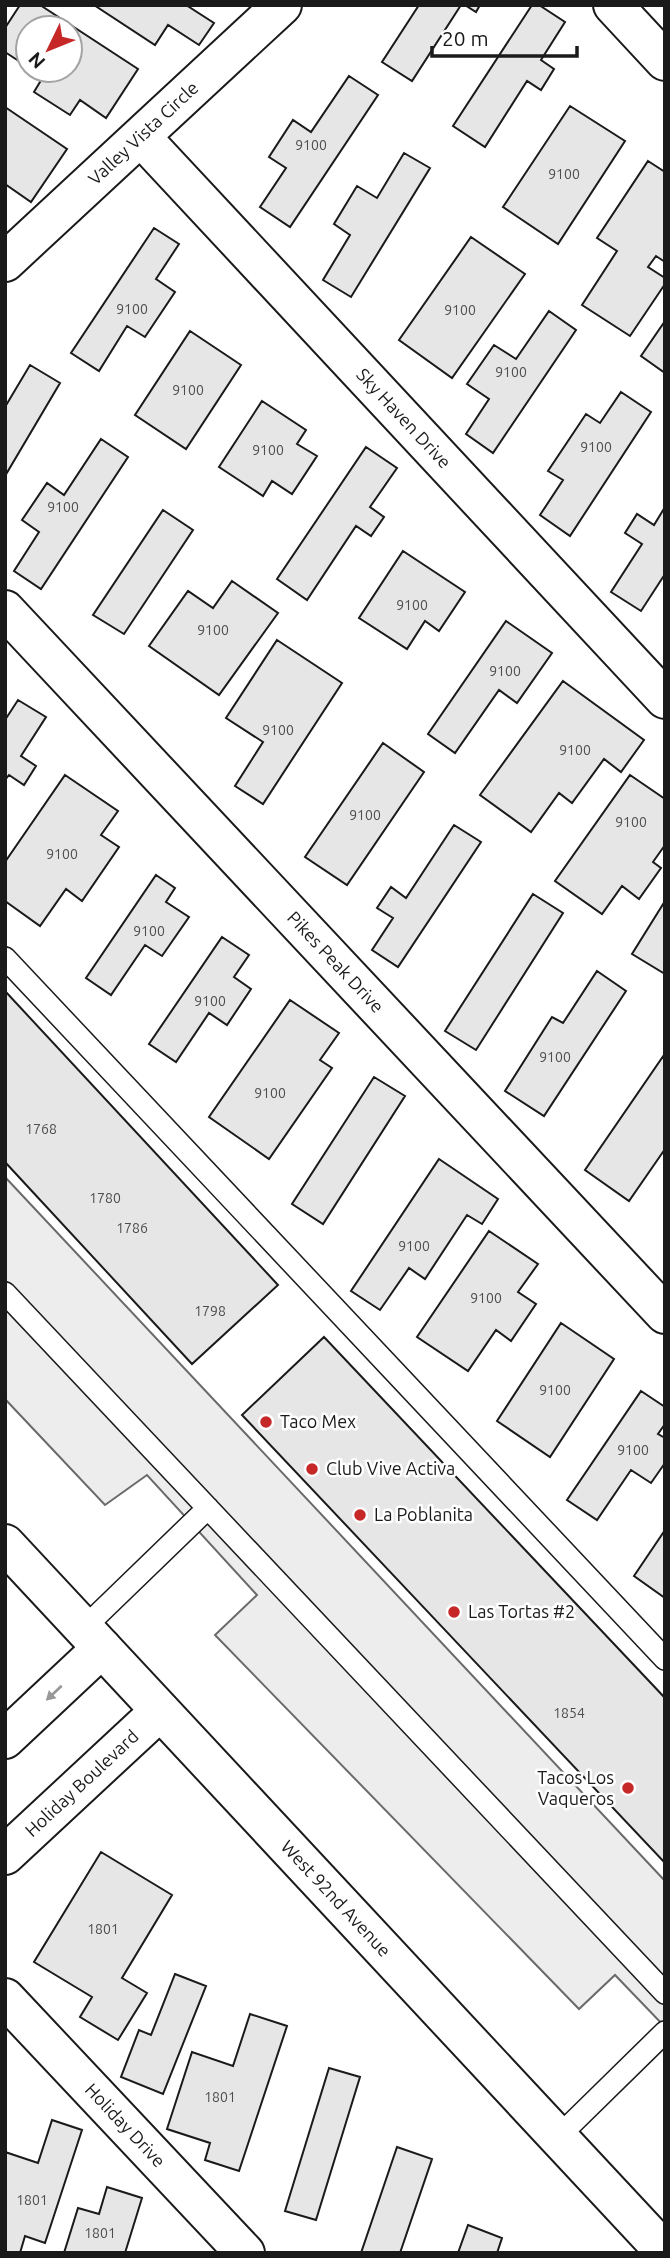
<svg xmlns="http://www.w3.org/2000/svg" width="670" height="2258" viewBox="0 0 670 2258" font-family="Ubuntu,sans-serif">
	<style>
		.built { fill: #ededed; stroke: #6a6a6a; stroke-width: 2 }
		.building { fill: #e6e6e6; stroke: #1a1a1a; stroke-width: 2 }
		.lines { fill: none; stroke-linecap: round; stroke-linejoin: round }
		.service-casing { stroke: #1a1a1a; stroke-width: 24 }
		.minor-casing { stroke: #1a1a1a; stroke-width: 42 }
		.primary-casing { stroke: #1a1a1a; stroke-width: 42 }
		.service { stroke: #fff; stroke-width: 21 }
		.minor { stroke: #fff; stroke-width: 38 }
		.primary { stroke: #fff; stroke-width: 38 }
		.oneway { fill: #989898 }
		.poi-dot { fill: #c62828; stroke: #fff; stroke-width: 2.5 }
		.labels { text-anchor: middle; stroke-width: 5; stroke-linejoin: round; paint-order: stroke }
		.number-label { font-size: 14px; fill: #4d4d4d }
		.street-label { font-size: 18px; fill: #1a1a1a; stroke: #fff }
		.poi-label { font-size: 18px; fill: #1a1a1a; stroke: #fff; text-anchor: start }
	</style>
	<rect width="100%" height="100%" fill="#fff"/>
	<path class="built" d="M5,1177l660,704v146l-50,-52 -36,34 -364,-374 42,-40 -110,-120 -42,30 -100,-106z"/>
	<path class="building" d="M20,5h20l98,64 -32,49 -26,-18 -10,15 -36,-23 9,-15 -10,-7h37v-42h-42v39l-23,-15v-24z
		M94,5h92l28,18 -15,22 -31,-20 -13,20z
		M419,5h42l-49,76 -30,-19z
		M465,5h15l-4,7z
		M532,5h7l26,17 -24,38 13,9 -13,21 -14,-9 -42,66 -32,-21z
		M349,76l29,19 -88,132 -30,-20 26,-39 -17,-11 24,-37 18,12z
		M570,106l55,35 -67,103 -55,-37z
		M5,107l62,42 -36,53 -26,-18z
		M404,153l26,15 -79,129 -28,-17 27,-45 -16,-11 23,-38 20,12z
		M648,161l17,11v90l-9,-6 -8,11 17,11v6l-35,52 -48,-31 35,-54 -20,-13z
		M154,228l25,16 -23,35 19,13 -30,45 -18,-11 -28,45 -28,-18z
		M471,237l54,37 -73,104 -53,-38z
		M549,311l27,19 -83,123 -27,-19 23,-35 -22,-15 27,-39 22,14z
		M665,321v52l-24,-17z
		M190,331l51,34 -55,84 -51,-34z
		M30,365l30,18 -55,93v-69z
		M621,392l30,20 -81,124 -30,-21 23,-35 -15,-9 38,-57 14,9z
		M262,401l44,29 -9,14 20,12 -25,38 -20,-13 -9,15 -44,-29z
		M101,439l27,18 -87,132 -27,-18 25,-39 -17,-12 25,-37 17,12z
		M366,447l31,21 -27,39 14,10 -13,19 -15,-10 -49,74 -30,-21z
		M665,507v67l-24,37 -30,-19 31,-48 -17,-11 12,-19 17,11z
		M163,510l30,20 -69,104 -31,-19z
		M403,551l62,41 -26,39 -14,-10 -18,28 -48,-31z
		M232,581l46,32 -59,82 -70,-49 39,-55 25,17z
		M506,621l46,32 -35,50 -18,-13 -44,63 -27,-19z
		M277,640l65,43 -79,121 -28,-18 28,-44 -37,-24z
		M563,681l81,59 -23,32 -17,-13 -32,44 -13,-10 -28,39 -51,-37z
		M18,700l28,17 -25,39 15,10 -12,19 -15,-10 -4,5v-60z
		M383,743l41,29 -77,113 -42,-28z
		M65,775l53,36 -17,24 18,12 -37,54 -16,-12 -26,37 -35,-25v-39z
		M630,775l35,24v46l-12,17 8,6 -22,31 -17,-13 -20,28 -47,-33z
		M454,825l27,17 -83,125 -26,-17 21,-32 -16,-10 14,-21 15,11z
		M156,875l19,13 -9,14 23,15 -27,39 -17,-11 -34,50 -25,-17z
		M533,894l30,19 -87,137 -31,-19z
		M665,901v73l-33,-20z
		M222,937l27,18 -15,22 17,12 -24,36 -18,-12 -33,49 -27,-18z
		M597,971l29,20 -82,125 -39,-25 47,-74 11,6z
		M5,991l273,294 -86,79 -187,-202z
		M290,1000l49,33 -19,27 12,8 -63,91 -60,-42z
		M664,1055l1,94 -36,52 -44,-31z
		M374,1077l31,19 -82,128 -31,-20z
		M439,1159l59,40 -16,25 -15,-9 -42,64 -16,-11 -29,42 -29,-19z
		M489,1231l49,33 -20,28 18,12 -25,37 -15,-11 -28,41 -51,-34z
		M561,1323l53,36 -64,98 -53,-36z
		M324,1337l341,361v165l-423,-448z
		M641,1391l24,16v17l-7,10 7,4v25l-14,20 -20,-13 -34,50 -30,-20z
		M665,1530v68l-31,-22z
		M101,1852l71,43 -50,83 25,15 -29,47 -38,-23 12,-20 -58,-35z
		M175,1974l31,12 -43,108 -42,-17 18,-47 12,5z
		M250,2014l37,12 -48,145 -34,-11 5,-17 -43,-14 25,-77 41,14z
		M329,2068l31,9 -44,143 -31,-9z
		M52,2120l30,10 -37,113 -20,-7 -5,17h-15v-101l33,11z
		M397,2147l35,12 -32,94h-39z
		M107,2187l35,11 -17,55h-61l14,-45 21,6z
		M468,2225l34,13 -5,15h-39z"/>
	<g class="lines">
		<defs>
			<path id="service" d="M5,958l660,701
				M5,1293l660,700
				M84,1628l124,-120
				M558,2137l107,-105"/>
			<g id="minor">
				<path d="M613,5l52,56"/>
				<path id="s1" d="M141,137l524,562"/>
				<path id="s2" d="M5,262l277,-257"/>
				<path id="s3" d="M5,610l660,704"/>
				<path d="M5,1739l97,-91"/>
				<path id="s4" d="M5,1855l155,-144"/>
				<path id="s5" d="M5,1998l240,255"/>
			</g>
			<g id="primary">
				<path id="s6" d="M5,1544l660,708"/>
			</g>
		</defs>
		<use href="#service" class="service-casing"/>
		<use href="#minor" class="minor-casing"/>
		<use href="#primary" class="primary-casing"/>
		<use href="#service" class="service"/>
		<use href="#minor" class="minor"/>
		<use href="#primary" class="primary"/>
	</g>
	<defs><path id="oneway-solid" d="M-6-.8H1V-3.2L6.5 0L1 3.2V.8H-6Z" transform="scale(1.75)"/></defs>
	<use class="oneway" href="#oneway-solid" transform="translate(54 1693) rotate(137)"/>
	<g class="poi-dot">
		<circle cx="266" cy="1422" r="7"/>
		<circle cx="312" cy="1469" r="7"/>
		<circle cx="360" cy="1515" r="7"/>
		<circle cx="454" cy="1612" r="7"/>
		<circle cx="628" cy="1788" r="7"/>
	</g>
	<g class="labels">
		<g class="number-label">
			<text x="311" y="150">9100</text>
			<text x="564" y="179">9100</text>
			<text x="132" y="314">9100</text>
			<text x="460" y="315">9100</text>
			<text x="511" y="377">9100</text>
			<text x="188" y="395">9100</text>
			<text x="596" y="452">9100</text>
			<text x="268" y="455">9100</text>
			<text x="63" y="512">9100</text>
			<text x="412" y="610">9100</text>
			<text x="213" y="635">9100</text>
			<text x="505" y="676">9100</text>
			<text x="278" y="735">9100</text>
			<text x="575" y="755">9100</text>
			<text x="365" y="820">9100</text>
			<text x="631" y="827">9100</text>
			<text x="62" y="859">9100</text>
			<text x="149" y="936">9100</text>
			<text x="210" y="1006">9100</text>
			<text x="555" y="1062">9100</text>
			<text x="270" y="1098">9100</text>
			<text x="41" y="1134">1768</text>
			<text x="105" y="1203">1780</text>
			<text x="132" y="1233">1786</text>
			<text x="414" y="1251">9100</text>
			<text x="486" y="1303">9100</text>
			<text x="210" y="1316">1798</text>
			<text x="555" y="1395">9100</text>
			<text x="633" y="1455">9100</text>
			<text x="569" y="1718">1854</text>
			<text x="103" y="1934">1801</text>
			<text x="220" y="2102">1801</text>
			<text x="32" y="2205">1801</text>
			<text x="100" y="2238">1801</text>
		</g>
		<g class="street-label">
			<text dy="6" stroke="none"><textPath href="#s2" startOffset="189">Valley Vista Circle</textPath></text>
			<text dy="6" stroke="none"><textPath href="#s1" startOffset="385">Sky Haven Drive</textPath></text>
			<text dy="6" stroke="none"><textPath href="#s3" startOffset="483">Pikes Peak Drive</textPath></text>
			<text dy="6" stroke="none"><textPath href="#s4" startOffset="105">Holiday Boulevard</textPath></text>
			<text dy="6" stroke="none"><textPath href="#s6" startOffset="485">West 92nd Avenue</textPath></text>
			<text dy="6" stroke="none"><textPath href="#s5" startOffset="175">Holiday Drive</textPath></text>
		</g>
		<g class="poi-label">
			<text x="280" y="1428">Taco Mex</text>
			<text x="326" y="1475">Club Vive Activa</text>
			<text x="374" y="1521">La Poblanita</text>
			<text x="468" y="1618">Las Tortas #2</text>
			<text x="614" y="1784" text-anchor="end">Tacos Los<tspan x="614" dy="21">Vaqueros</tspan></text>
		</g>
	</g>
	<rect width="670" height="2258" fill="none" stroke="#1a1a1a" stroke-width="14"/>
	<g transform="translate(49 49) rotate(227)"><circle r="33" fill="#ffffff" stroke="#a3a3a3" stroke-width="2"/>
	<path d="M0-5L12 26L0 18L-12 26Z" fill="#c62828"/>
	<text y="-10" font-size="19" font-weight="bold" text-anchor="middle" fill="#1a1a1a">N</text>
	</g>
	<path d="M432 46v10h145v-10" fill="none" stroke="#1a1a1a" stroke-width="3.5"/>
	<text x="442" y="46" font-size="21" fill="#1a1a1a" stroke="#ffffff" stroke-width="5" paint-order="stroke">20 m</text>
</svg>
